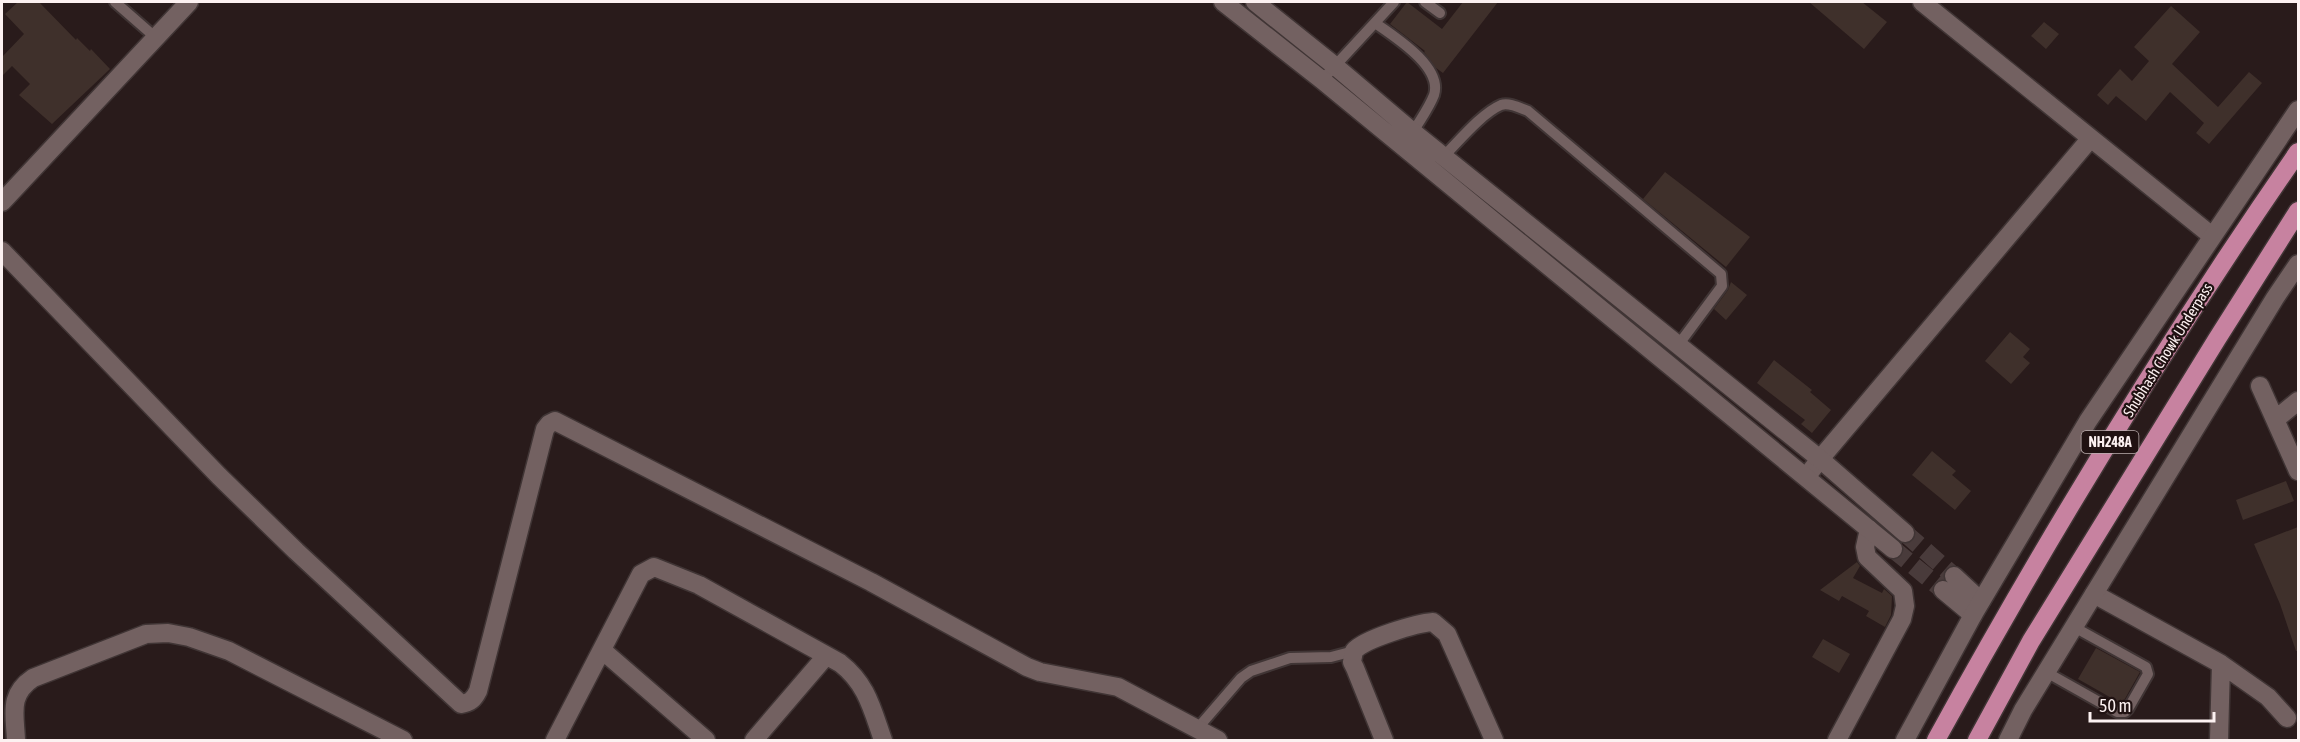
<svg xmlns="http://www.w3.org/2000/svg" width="2300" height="742" viewBox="0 0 2300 742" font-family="'Asap Condensed',sans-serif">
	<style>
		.building { fill: #3f302b }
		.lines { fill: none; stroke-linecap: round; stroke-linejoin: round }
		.tertiary-tunnel { stroke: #493b3b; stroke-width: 18; stroke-dasharray: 18 9; stroke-linecap: butt }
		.service-casing { stroke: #403535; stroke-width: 14 }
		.minor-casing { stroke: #403535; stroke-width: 21 }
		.tertiary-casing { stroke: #403535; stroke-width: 21 }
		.secondary-casing { stroke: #403535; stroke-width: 21 }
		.trunk-casing { stroke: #403535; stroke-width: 21 }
		.service { stroke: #736161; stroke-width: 10 }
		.minor { stroke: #736161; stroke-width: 18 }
		.tertiary { stroke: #736161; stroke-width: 18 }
		.secondary { stroke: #736161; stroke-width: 18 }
		.trunk { stroke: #c782a0; stroke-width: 18 }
		.labels { text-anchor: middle; stroke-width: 4.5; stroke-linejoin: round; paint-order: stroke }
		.shield { fill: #201212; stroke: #baaeae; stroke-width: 1.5 }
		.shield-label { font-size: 14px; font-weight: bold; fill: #fcf1f1 }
		.street-label { font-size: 15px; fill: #fcf1f1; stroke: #201212 }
	</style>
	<rect width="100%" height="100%" fill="#291b1b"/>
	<path class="building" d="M18,2h21l37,38 1,-2 13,13 1,-2 19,20 -58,55 -33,-29 11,-11 -18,-18 -10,10v-19l22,-23 -19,-20z
		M1407,2l35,27 21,-27h35l-55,71 -7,-5 -12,-16 1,-1 -35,-27z
		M1809,2h53l25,20 -23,27z
		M2171,6l29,26 -28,32 46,43 31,-35 13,11 -53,61 -13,-11 8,-10 -34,-31 -24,29 -30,-25 -8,9 -11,-10 23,-26 12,12 17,-20 -15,-14z
		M2044,22l15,12 -13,15 -15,-13z
		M1665,172l85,65 -24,30 -83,-68z
		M1731,282l16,13 -21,25 -12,-11 14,-19z
		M2010,332l20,17 -7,8 7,6 -19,21 -26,-23z
		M1774,360l38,30 -2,2 21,18 -19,23 -11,-9 4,-4 -48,-37z
		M1932,451l24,20 -4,4 19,16 -16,19 -43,-35z
		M2286,481l8,20 -51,19 -7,-20z
		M2298,527v124h-2l-16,-47 -26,-60z
		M1857,562l3,4 -7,12 29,15 2,-4 8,7 -1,19 -6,12 -19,-11 3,-5 -27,-15 -3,5 -19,-11z
		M1823,639l27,15 -11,19 -27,-16z
		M2096,648l44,24 -18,32 -44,-25z"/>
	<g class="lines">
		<path class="tertiary-tunnel" d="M1905,533l49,43
			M1893,549l50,41"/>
		<defs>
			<path id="service" d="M115,2l40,35
				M1425,2l15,11
				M1375,23c20,14 68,44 59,72 -5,13 -14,25 -21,37
				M1322,80l72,-78
				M1444,156c15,-15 38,-43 57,-51 8,-3 19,3 27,6l193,163 1,12 -43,58
				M2046,672l71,40h8l3,-3 20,-35 -2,-7 -72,-40
				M1197,729l44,-51 10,-7 39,-13 41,-1 23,-6"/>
			<path id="minor" d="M1922,2l290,234
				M2,251l217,225 77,75 165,153c9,-1 13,-5 17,-13l67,-262 4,-5 6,-3 316,161 156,85 13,5 78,15 100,53
				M2260,386l38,85
				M2276,419l22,-18
				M1807,476l13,-17 270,-320
				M2094,594l127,70 47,33 19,21
				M602,650l104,90
				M16,740c-1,-26 -8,-45 17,-62l113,-44 22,-1 21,4 40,14 174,89
				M555,740l86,-166 13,-7 45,18 141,78c27,21 32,46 43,77
				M754,740l72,-84
				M1384,740l-29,-72 -3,-6 2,-11c10,-12 63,-28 79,-29l14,12 47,106
				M1837,740l65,-121 3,-13 -2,-15 -36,-34 -2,-10 4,-18
				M2219,740l2,-76"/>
			<path id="tertiary" d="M1223,2l99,78 571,469
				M1255,2l80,64 78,66 407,327 85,74
				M2,202l187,-200
				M1954,576l27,25
				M1943,590l30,25"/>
			<path id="secondary" d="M1905,740l68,-125 115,-194 210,-311
				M2008,740l15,-30 252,-412 23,-34"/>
			<path id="trunk" d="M1936,740c111,-202 231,-399 362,-588
				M1977,740l54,-99 186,-302 81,-128"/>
		</defs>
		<use href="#service" class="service-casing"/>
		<use href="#minor" class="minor-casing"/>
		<use href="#tertiary" class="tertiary-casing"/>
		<use href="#secondary" class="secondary-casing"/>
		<use href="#trunk" class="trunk-casing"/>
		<use href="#service" class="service"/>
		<use href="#minor" class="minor"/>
		<use href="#tertiary" class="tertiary"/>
		<use href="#secondary" class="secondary"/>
		<use href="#trunk" class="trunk"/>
	</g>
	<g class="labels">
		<rect class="shield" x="2081.5" y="431" width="57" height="22" rx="4.5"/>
		<g class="shield-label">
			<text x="2110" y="447">NH248A</text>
		</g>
		<g class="street-label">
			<text transform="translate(2168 350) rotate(-58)" y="5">Shubhash Chowk Underpass</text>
		</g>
	</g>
	<rect width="2300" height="742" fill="none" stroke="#fcf1f1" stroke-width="6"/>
	<path d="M2090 712v9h124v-9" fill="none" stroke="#fcf1f1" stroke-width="3"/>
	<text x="2099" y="712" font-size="18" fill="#fcf1f1" stroke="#201212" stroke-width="4.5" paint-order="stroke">50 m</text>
</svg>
